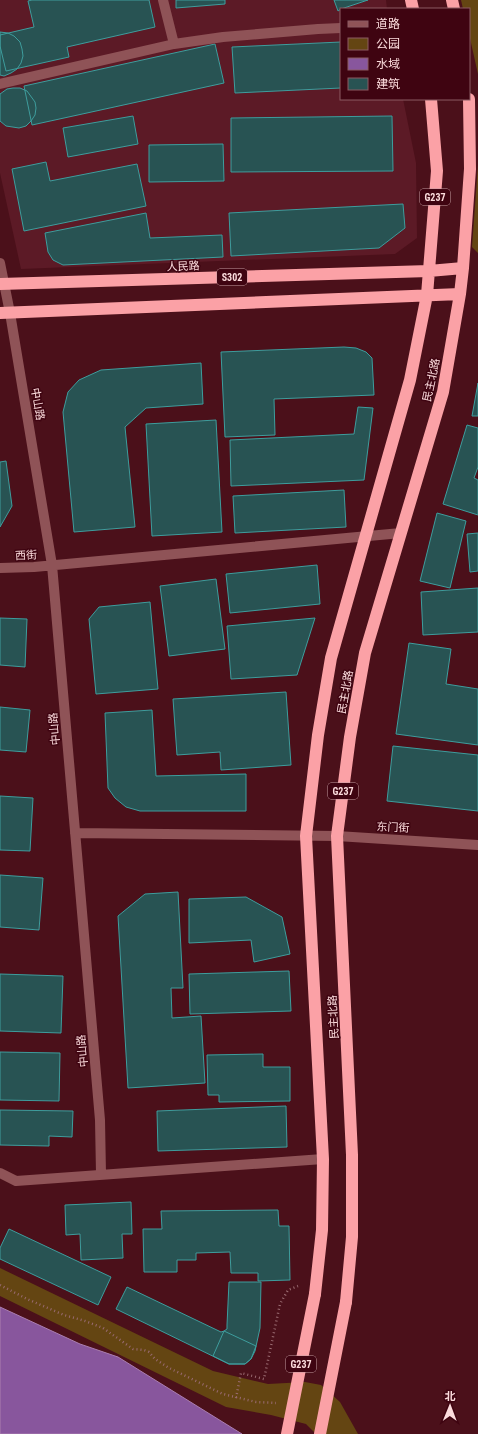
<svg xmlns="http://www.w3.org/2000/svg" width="478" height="1434" viewBox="0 0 478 1434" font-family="'Roboto Condensed','Noto Sans SC',sans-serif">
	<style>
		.built { fill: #5c1a26 }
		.green { fill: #644512 }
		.water { fill: #88569d; stroke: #ab7eb0 }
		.building { fill: #285353; stroke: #3e9d9d }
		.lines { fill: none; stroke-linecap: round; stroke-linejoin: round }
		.path { stroke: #996a70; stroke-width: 2.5; stroke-dasharray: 1 3; stroke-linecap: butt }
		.minor { stroke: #8f5357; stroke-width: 10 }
		.highway { stroke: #fba1a6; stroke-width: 12 }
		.highway-bridge { stroke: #fba1a6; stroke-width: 12 }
		.labels { text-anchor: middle; stroke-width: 3; stroke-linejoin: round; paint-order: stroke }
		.shield { fill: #3f0411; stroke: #c39ba0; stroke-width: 1 }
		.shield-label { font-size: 10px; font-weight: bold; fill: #fcdcdd }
		.street-label { font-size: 11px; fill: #fcdcdd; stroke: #3f0411 }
	</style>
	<rect width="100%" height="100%" fill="#4b101a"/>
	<path class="built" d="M0,0h386l1,9h-46v90h62l13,64 1,75 -22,16 -374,15 -21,-96z"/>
	<path class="green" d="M461,0h17v74l-9,-40v-25h-6z
		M478,120v133l-6,-6 6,-82z
		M0,1268l213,103 55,13 37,-2 16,3 19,17 18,32h-42l-10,-10 -35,-9 -45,-8 -226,-111z"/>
	<path class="water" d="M0,1307l80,37 38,13 124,77h-242z"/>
	<path class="building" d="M32,0h117l6,27 -88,20 2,10 -63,14 -6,-25v-11l34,-8 -6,-26z
		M176,0h49v4l-49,4z
		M334,0h34l-27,9 -3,2z
		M0,32l8,1 6,3 6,6 2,7 1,7 -2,7 -4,6 -6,4 -7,3 -4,-1z
		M341,42v46l-106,5 -3,-46z
		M215,44l9,39 -192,42 -8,-39z
		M13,88h7l7,3 8,11 1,6 -1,7 -4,6 -5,5 -7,2 -13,-2 -6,-5v-27l7,-5z
		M133,116l5,28 -70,13 -5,-29z
		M392,116l1,55 -162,1v-54z
		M223,144l1,37 -75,1v-37z
		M46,162l4,19 87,-17 9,42 -122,25 -12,-62z
		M403,204l2,24 -26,20 -148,8 -2,-43z
		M146,213l4,25 72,-3 1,22 -160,8 -10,-5 -5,-8 -3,-19z
		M344,347l12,1 10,4 6,6 2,37 -100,4 1,36 -50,2 -4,-85z
		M201,363l2,41 -57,4 -21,19 10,100 -61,5 -11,-120 5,-20 11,-12 22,-10z
		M478,383v33h-6z
		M358,407l15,1 -9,72 -133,6 -1,-46 124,-6z
		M216,420l6,112 -70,4 -6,-112z
		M467,425l11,3v39l-4,11 4,2v35l-35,-11z
		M6,461l6,45 -12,21v-65z
		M344,490l2,37 -111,6 -2,-37z
		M437,513l29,8 -16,67 -30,-7z
		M478,533v38l-8,1 -3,-38z
		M317,565l3,39 -90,9 -4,-39z
		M216,579l9,70 -56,7 -9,-70z
		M478,588v44l-55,3 -2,-43z
		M150,602l8,87 -62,5 -7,-75 10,-12z
		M0,618l27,1 -2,48 -25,-2z
		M315,618l-18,57 -66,4 -4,-53z
		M409,643l42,6 -5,35 32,5v56l-82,-11z
		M286,692l5,73 -70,5 -1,-18 -43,3 -4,-56z
		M0,707l30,3 -4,42 -26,-2z
		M152,710l4,66 90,-2v37h-106l-14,-4 -11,-9 -7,-10 -3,-75z
		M393,746l85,9v56l-91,-10z
		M0,796l33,2 -3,53 -30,-1z
		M0,875l43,3 -4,52 -39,-3z
		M178,892l5,96h-12l1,30 29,-2 4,67 -77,5 -10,-172 27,-22z
		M246,897l36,20 8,37 -36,8 -3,-22 -62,3v-44z
		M289,971l2,40 -101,3 -1,-40z
		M0,974l63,2 -2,57 -61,-2z
		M0,1052l60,1 -1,48 -59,-1z
		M263,1054v13h27v34l-71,1v-7h-11l-1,-40z
		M286,1106l1,41 -129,4 -1,-40z
		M0,1110l73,1 -1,26 -23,-1v10l-49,-1z
		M131,1202l1,32h-10l1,24 -42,2 -1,-26 -14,1 -1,-30z
		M278,1210l1,16h10l1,54 -32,1v-8h-27l-1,-21 -34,1v7h-19v12h-33l-1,-43h19l-1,-18z
		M9,1229l102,48 -13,28 -98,-46v-11z
		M229,1282h32l-1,46 -5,23 -4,8 -6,5h-16l-113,-55 11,-22 94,45 3,-1 3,-2v-4z
		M224,1331l32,15 -5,13 -6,5h-16l-16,-8z"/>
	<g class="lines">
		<path class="path" d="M0,1285l27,14 37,16 21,6 18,7 30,21 11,1 5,2 6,7 14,9 54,26 33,8 20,1
			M236,1398l5,-25 23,6 16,-75 8,-14 10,-4"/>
		<path class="minor" d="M163,0l11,44
			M0,84l174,-40 49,-7 95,-8 23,-1
			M0,263l10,50 42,252 48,555 1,54
			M0,568l34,-1 367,-34
			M75,833l262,3 141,9
			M0,1173l16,8 307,-22"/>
		<path class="highway" d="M411,0l2,9
			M452,0l2,9
			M0,284l429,-13 34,-3
			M0,313l460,-19
			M315,1294l7,-64 1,-71 -17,-323 12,-101 13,-77 79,-278 17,-85 10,-124 -6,-72
			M346,1302l6,-65v-82l-15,-319 13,-99 15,-84 78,-261 17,-98 3,-26 7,-99 -1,-70"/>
		<path class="highway-bridge" d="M287,1434l28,-140
			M320,1434l26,-132"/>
	</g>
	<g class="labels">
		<g class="shield">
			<rect x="420" y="189" width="30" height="16" rx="3"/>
			<rect x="217" y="269" width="30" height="16" rx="3"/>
			<rect x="328" y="783" width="30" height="16" rx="3"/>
			<rect x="286" y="1356" width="30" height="16" rx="3"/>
		</g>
		<g class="shield-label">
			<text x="435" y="201">G237</text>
			<text x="232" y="281">S302</text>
			<text x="343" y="795">G237</text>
			<text x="301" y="1368">G237</text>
		</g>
		<g class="street-label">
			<text transform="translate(183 266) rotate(-2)" y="4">人民路</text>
			<text transform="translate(431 380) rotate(-78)" y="4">民主北路</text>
			<text transform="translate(38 404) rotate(80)" y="4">中山路</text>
			<text transform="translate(26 555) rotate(-3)" y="4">西街</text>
			<text transform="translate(345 692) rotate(-80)" y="4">民主北路</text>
			<text transform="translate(54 729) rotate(-95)" y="4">中山路</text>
			<text transform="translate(393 827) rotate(3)" y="4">东门街</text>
			<text transform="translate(333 1017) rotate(-93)" y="4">民主北路</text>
			<text transform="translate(82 1051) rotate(-95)" y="4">中山路</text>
		</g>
	</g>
	<rect x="340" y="8" width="130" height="92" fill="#3f0411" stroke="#8b5a63"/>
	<rect x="348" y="21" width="20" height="6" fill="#8f5357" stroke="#8b5a63"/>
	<text x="376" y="28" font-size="12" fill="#fcdcdd">道路</text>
	<rect x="348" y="38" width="20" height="12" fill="#644512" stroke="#8b5a63"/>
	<text x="376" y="48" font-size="12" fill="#fcdcdd">公园</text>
	<rect x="348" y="58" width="20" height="12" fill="#88569d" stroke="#8b5a63"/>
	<text x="376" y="68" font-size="12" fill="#fcdcdd">水域</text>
	<rect x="348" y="78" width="20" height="12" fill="#285353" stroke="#8b5a63"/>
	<text x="376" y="88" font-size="12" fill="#fcdcdd">建筑</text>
	<g transform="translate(450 1406) rotate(1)" stroke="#3f0411" stroke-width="3" paint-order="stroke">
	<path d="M0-3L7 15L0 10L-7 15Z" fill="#fcdcdd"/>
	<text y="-6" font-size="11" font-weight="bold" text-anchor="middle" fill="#fcdcdd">北</text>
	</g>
</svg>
